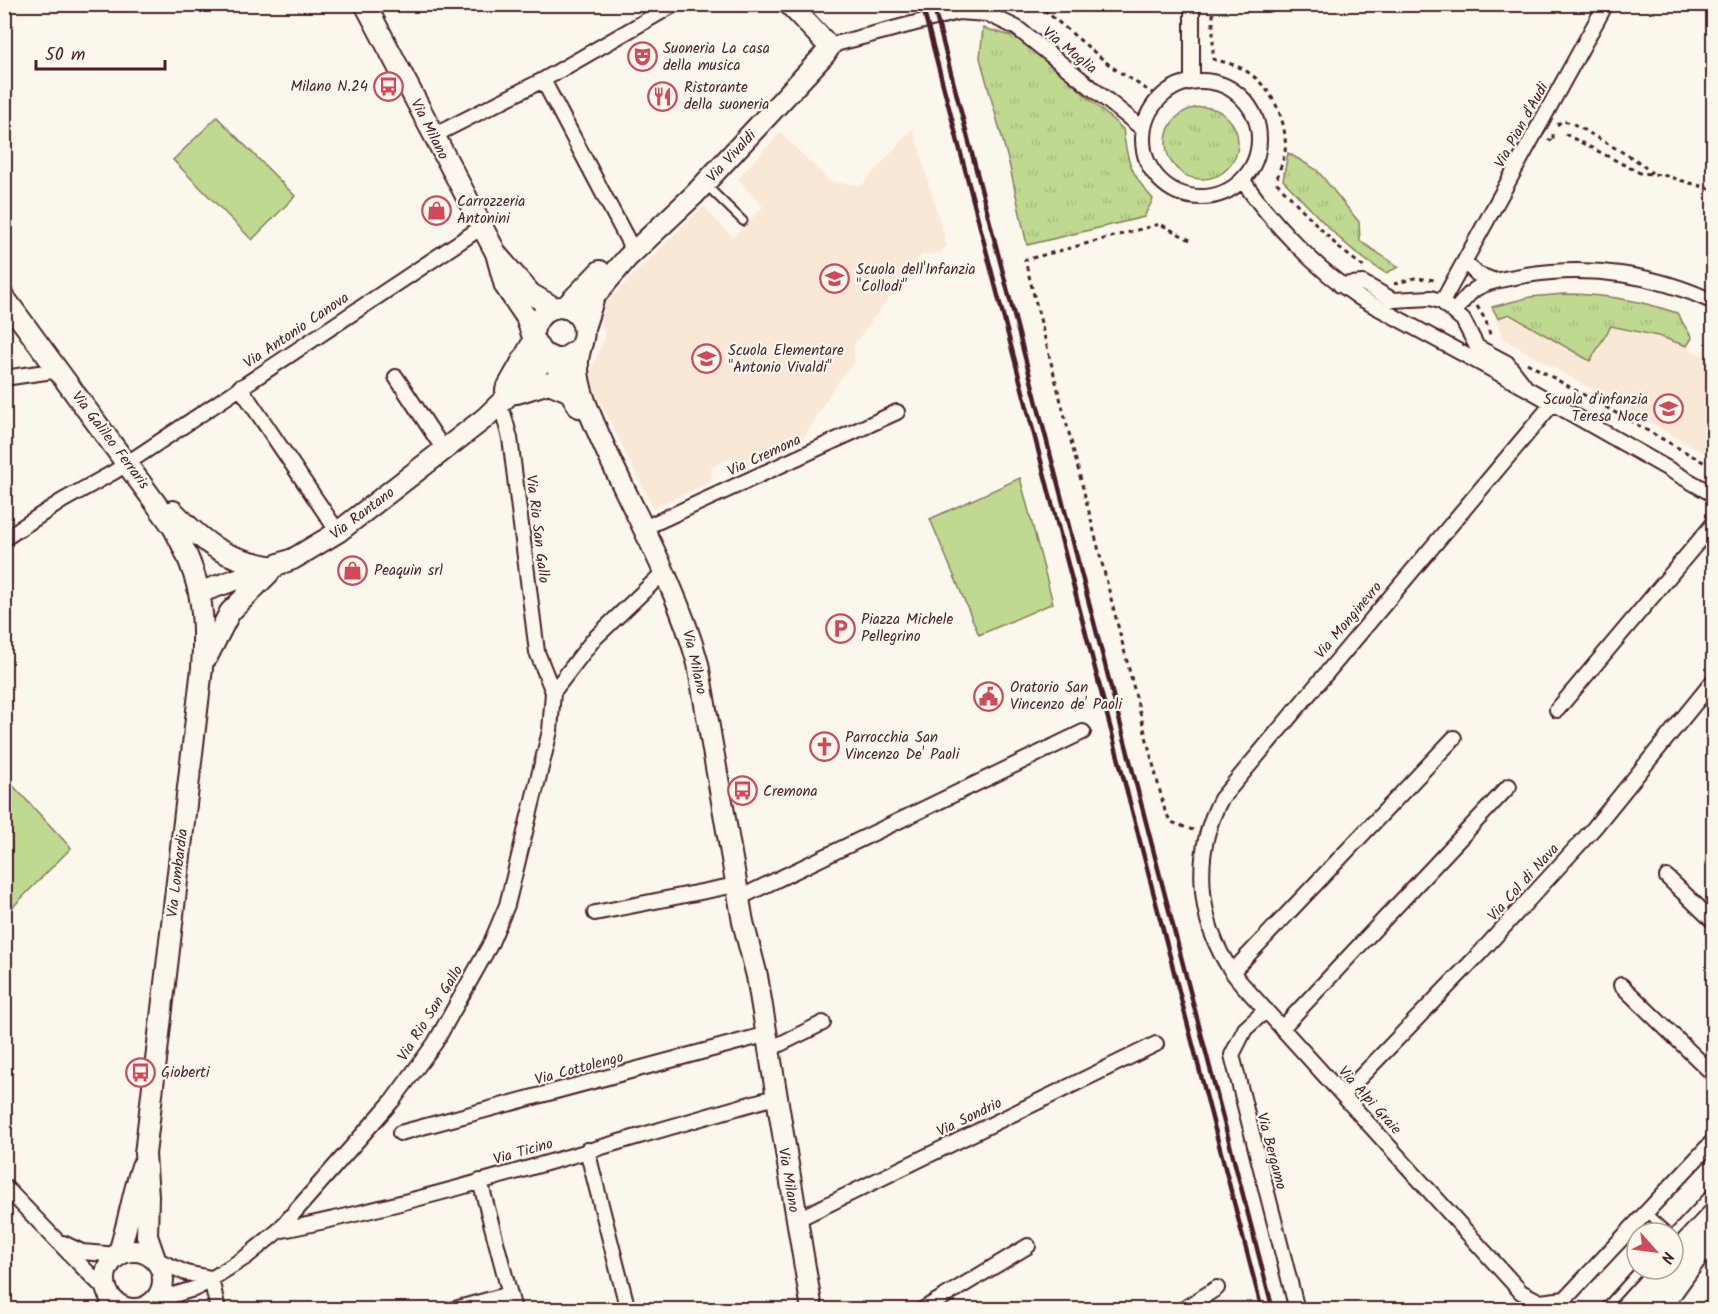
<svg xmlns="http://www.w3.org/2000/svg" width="1718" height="1314" viewBox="0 0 1718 1314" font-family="Kalam,sans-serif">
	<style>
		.built { fill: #fae8d7 }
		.grass { fill: url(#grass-tufts); stroke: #847c5e; stroke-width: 1.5 }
		.green { fill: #bfd990; stroke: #847c5e; stroke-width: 1.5 }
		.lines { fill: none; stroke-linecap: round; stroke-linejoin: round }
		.lane-casing { stroke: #4a1f2b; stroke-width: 11 }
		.street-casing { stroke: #4a1f2b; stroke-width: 18 }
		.secondary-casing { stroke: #4a1f2b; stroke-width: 24 }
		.path { stroke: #4a1f2b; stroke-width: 3; stroke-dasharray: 4.5 4.5; stroke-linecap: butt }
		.lane { stroke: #fbf7ec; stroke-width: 7 }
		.street { stroke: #fbf7ec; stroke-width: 14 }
		.secondary { stroke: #fbf7ec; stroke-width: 20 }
		.rail { stroke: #4a1f2b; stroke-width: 4.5 }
		.labels { text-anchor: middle; stroke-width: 4.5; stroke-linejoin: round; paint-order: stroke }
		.poi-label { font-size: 15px; fill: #4a1f2b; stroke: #fbf7ec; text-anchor: start }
		.street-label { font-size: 15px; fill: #4a1f2b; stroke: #fbf7ec }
	</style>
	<defs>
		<pattern id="grass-tufts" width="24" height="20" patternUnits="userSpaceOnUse" patternTransform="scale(1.5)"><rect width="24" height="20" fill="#bfd990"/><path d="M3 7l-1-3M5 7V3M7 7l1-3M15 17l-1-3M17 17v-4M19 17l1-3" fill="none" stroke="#a6ba7c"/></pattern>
	</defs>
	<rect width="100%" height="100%" fill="#fbf7ec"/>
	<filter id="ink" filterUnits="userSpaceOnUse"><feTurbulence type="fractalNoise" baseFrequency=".0167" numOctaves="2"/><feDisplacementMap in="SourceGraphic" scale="12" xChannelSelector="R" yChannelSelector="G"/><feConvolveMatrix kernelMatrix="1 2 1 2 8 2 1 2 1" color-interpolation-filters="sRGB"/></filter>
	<g filter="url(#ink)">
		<path class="built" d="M913,128l34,118 -7,7 -19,2 -68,91 2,14 -20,26 -33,54 -57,26 -13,-9 -20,10 -1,15 -58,26 -65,-131 17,-39 -7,-28 105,-104 30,31 30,-30 -25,-28 42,-47 49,49 32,5z
			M1564,294h36l37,6 40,13 15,25 -5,9 21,11 5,-6v106l-210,-119 -11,-32 39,-10z"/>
		<path class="grass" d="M983,28l32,9 22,15 86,77c4,33 8,45 30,70l-9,18 -117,28 -18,-82 -29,-105z
			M1166 143a36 36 0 1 1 72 0a36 36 0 1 1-72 0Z
			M1288,153l29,17 42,52 1,19 39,26 -13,6c-41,-23 -70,-59 -103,-93z
			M1564,294c40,0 75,6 113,19l15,25 -5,8 -29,-10 -47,-10 -21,35 -81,-47 -11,4 -6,-11 38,-10z"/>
		<path class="green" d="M217,117l78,79 -43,44 -79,-80z
			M1020,478l33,125 -74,32 -49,-116z
			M5,777l66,71 -66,67z"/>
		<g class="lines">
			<defs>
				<path id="lane" d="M706,185l37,36
					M1647,1213l22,20
					M1673,1234l41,-44
					M1603,1310l37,-41"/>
				<path id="street" d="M829,48l10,-5 119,-31 30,2 29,14 126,101
					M543,80l91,172
					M1143 139a58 58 0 1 1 116 0a58 58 0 1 1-116 0Z
					M1192,81v-77
					M433,136l110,-56 132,-76
					M1243,181c30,43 73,88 117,117l168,91 186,106
					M1465,262l12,12 18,7
					M1340,285l23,-2 30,17 38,-2 11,4 21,18 14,27 30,16 17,22
					M1442,302l164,-298
					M1455,311c7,-8 13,-18 22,-23 14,-8 33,-10 49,-13 64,-10 129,-1 188,27
					M396,377l48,73
					M4,378l56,-8
					M240,387l98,145
					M1553,403l-332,396c-31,58 -23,134 20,184l280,309 19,10 25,-3 149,-159
					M496,407l8,9 6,22 27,214 16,40
					M644,528l253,-116
					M4,539l58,-38 52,-29 368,-245
					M1557,710l157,-187
					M1667,877l47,45
					M739,898l344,-166
					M595,913l141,-28
					M1232,972l222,-234
					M1621,985l93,90
					M1266,1010l-21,19 -13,26 65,255
					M1283,1027l226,-241
					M770,1049l53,-26
					M1344,1094l137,-142 113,-124 120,-148
					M400,1133l368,-99
					M587,1150l41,160
					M480,1181l34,129
					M4,1186c35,35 67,71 103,105
					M796,1220l360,-176
					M278,1231c168,-34 332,-88 497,-134
					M63,1243l19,9 36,3
					M155,1259l31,14 25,5
					M211,1278l7,32
					M156,1300l41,-12 49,-31 32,-26 115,-131 42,-57 55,-98 17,-40 43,-174 3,-39 40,-52 72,-69
					M104,1310l10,-9
					M451,1310l59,-16
					M922,1310l106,-64
					M1182,1310l35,-22"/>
				<path id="secondary" d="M365,4l131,249 9,33 21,31 8,23 8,13 13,6h8l17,-11
					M498,256l33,38 24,14
					M4,297l169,230c28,51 33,84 29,141l-57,486 3,42 -1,40 8,23
					M564,308l36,-37
					M584,328l10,-31 33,-39 67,-63 131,-141 4,-6 -3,-5 -37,-39
					M533,333c3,-22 30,-37 46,-16 11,15 0,28 -1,44 -1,14 2,26 7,40 34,89 88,170 113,263l45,258 14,54 55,334
					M555,359l4,15 20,33
					M506,390l28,-50
					M517,393l32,-10 19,8
					M173,511c35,36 52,48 102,56
					M201,592l92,-33 45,-27 147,-114 63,-61
					M207,657l23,-45 39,-39
					M105 1280a29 29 0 1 1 58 0a29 29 0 1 1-58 0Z
					M118,1255c10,-29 14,-59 24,-89
					M1686,1310l28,-39
					M1703,1310l11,-15"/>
			</defs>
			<use href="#lane" class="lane-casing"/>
			<use href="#street" class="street-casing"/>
			<use href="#secondary" class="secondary-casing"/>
			<path class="path" d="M1037,4l75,63 48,31
				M1213,4v55c10,3 21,5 30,10 29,17 45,51 42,83 -2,11 -8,21 -8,31l62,65 26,20
				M1557,125l5,-4 10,2 64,37 16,13
				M1565,134l75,39 23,2 51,15
				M1548,139l5,3v-9
				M1190,240l-30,-16 -135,36 140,551 6,11 22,8
				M1394,284l21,-6 22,2
				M1477,306l9,15 5,17
				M1527,363l187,105"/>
			<use href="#lane" class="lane"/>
			<use href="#street" class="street"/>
			<use href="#secondary" class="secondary"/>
			<path class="rail" d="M922,4l340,1306
				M933,4l340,1306"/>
		</g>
	</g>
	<defs>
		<symbol id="theatre-ring" viewBox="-11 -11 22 22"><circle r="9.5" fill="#fbf7ec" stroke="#d1495b" stroke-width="1.5"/><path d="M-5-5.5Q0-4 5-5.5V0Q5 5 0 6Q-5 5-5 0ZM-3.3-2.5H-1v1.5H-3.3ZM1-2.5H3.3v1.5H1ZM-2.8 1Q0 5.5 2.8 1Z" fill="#d1495b"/></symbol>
		<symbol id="bus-ring" viewBox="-11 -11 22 22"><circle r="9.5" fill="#fbf7ec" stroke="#d1495b" stroke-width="1.5"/><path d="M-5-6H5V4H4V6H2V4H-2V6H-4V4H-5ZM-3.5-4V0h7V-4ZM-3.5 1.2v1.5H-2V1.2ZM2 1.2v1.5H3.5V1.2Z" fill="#d1495b"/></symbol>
		<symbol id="restaurant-ring" viewBox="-11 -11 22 22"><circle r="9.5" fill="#fbf7ec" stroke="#d1495b" stroke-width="1.5"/><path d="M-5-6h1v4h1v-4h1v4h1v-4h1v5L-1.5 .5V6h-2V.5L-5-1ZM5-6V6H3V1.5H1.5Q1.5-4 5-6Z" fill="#d1495b"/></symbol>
		<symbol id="shop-ring" viewBox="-11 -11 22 22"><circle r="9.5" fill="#fbf7ec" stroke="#d1495b" stroke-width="1.5"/><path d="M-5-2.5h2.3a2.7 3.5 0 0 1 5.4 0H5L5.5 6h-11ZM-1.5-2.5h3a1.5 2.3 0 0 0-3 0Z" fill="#d1495b"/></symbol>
		<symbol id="school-ring" viewBox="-11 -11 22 22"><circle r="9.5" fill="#fbf7ec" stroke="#d1495b" stroke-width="1.5"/><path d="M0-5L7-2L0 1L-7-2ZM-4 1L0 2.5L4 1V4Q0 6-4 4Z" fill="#d1495b"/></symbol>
		<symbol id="parking-ring" viewBox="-11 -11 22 22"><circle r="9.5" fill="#fbf7ec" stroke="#d1495b" stroke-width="1.5"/><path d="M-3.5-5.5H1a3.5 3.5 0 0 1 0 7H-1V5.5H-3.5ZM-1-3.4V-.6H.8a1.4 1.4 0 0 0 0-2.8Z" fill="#d1495b"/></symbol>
		<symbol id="civic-ring" viewBox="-11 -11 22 22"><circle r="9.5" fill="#fbf7ec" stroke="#d1495b" stroke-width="1.5"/><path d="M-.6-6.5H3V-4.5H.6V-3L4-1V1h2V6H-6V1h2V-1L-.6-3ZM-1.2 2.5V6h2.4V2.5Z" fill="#d1495b"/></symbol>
		<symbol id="church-ring" viewBox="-11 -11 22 22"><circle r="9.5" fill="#fbf7ec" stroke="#d1495b" stroke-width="1.5"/><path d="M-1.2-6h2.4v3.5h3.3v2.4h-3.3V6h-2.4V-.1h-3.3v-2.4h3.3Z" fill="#d1495b"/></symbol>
	</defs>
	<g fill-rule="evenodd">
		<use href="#theatre-ring" x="626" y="40" width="33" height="33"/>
		<use href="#bus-ring" x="372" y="70" width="33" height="33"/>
		<use href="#restaurant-ring" x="646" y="80" width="33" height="33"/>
		<use href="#shop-ring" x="420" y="194" width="33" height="33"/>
		<use href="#school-ring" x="818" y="262" width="33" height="33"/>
		<use href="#school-ring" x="690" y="342" width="33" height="33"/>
		<use href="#school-ring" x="1652" y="392" width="33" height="33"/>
		<use href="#shop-ring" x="336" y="554" width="33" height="33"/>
		<use href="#parking-ring" x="824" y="612" width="33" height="33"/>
		<use href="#civic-ring" x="972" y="680" width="33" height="33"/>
		<use href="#church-ring" x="808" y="730" width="33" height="33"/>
		<use href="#bus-ring" x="726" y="774" width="33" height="33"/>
		<use href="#bus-ring" x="124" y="1056" width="33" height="33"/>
	</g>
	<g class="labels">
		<g class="poi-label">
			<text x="663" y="53">Suoneria La casa<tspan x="663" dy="17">della musica</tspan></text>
			<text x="368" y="91" text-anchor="end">Milano N.24</text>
			<text x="684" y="92">Ristorante<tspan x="684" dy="17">della suoneria</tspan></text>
			<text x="457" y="206">Carrozzeria<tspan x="457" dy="17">Antonini</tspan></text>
			<text x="856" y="274">Scuola dell'Infanzia<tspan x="856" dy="17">"Collodi"</tspan></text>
			<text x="728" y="355">Scuola Elementare<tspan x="728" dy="17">"Antonio Vivaldi"</tspan></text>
			<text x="1648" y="404" text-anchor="end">Scuola d'infanzia<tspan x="1648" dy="17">Teresa Noce</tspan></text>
			<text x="374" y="575">Peaquin srl</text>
			<text x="861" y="624">Piazza Michele<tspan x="861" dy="17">Pellegrino</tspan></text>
			<text x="1010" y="692">Oratorio San<tspan x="1010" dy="17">Vincenzo de' Paoli</tspan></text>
			<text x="845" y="742">Parrocchia San<tspan x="845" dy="17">Vincenzo De' Paoli</tspan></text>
			<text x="763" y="796">Cremona</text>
			<text x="161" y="1077">Gioberti</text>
		</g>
		<g class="street-label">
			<text transform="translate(1070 50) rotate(39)" y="5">Via Moglia</text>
			<text transform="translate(1521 125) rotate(-61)" y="5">Via Pian d'Audi</text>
			<text transform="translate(430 129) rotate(63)" y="5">Via Milano</text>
			<text transform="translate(731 156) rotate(-47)" y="5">Via Vivaldi</text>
			<text transform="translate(296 330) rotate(-34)" y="5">Via Antonio Canova</text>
			<text transform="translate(111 440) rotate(53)" y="5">Via Galileo Ferraris</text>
			<text transform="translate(764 455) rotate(-25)" y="5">Via Cremona</text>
			<text transform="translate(362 513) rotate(-37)" y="5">Via Rantano</text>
			<text transform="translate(538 529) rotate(83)" y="5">Via Rio San Gallo</text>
			<text transform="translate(1348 620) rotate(-50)" y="5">Via Monginevro</text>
			<text transform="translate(695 662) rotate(77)" y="5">Via Milano</text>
			<text transform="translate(177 873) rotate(-83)" y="5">Via Lombardia</text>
			<text transform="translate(1523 882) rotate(-48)" y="5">Via Col di Nava</text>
			<text transform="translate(430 1013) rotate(-58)" y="5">Via Rio San Gallo</text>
			<text transform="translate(579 1068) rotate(-15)" y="5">Via Cottolengo</text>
			<text transform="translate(1370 1100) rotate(48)" y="5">Via Alpi Graie</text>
			<text transform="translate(969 1117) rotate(-26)" y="5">Via Sondrio</text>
			<text transform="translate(523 1151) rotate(-16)" y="5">Via Ticino</text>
			<text transform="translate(1272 1151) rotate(75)" y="5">Via Bergamo</text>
			<text transform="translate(789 1180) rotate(80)" y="5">Via Milano</text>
		</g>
	</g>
	<rect width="1718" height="1314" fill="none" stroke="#fbf7ec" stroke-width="24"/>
	<rect x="12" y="12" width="1694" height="1290" fill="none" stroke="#4a1f2b" stroke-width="2" filter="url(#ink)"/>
	<g transform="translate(1655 1251) rotate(118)"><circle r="28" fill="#fbf7ec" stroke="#b4a19f" stroke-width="1.5"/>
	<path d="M0-4.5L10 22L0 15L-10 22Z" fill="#d1495b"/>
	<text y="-9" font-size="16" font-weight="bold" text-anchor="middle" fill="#4a1f2b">N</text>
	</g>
	<path d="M36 60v9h129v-9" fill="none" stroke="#4a1f2b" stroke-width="3"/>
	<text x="45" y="60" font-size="18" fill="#4a1f2b" stroke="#fbf7ec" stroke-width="4.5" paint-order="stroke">50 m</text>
</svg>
